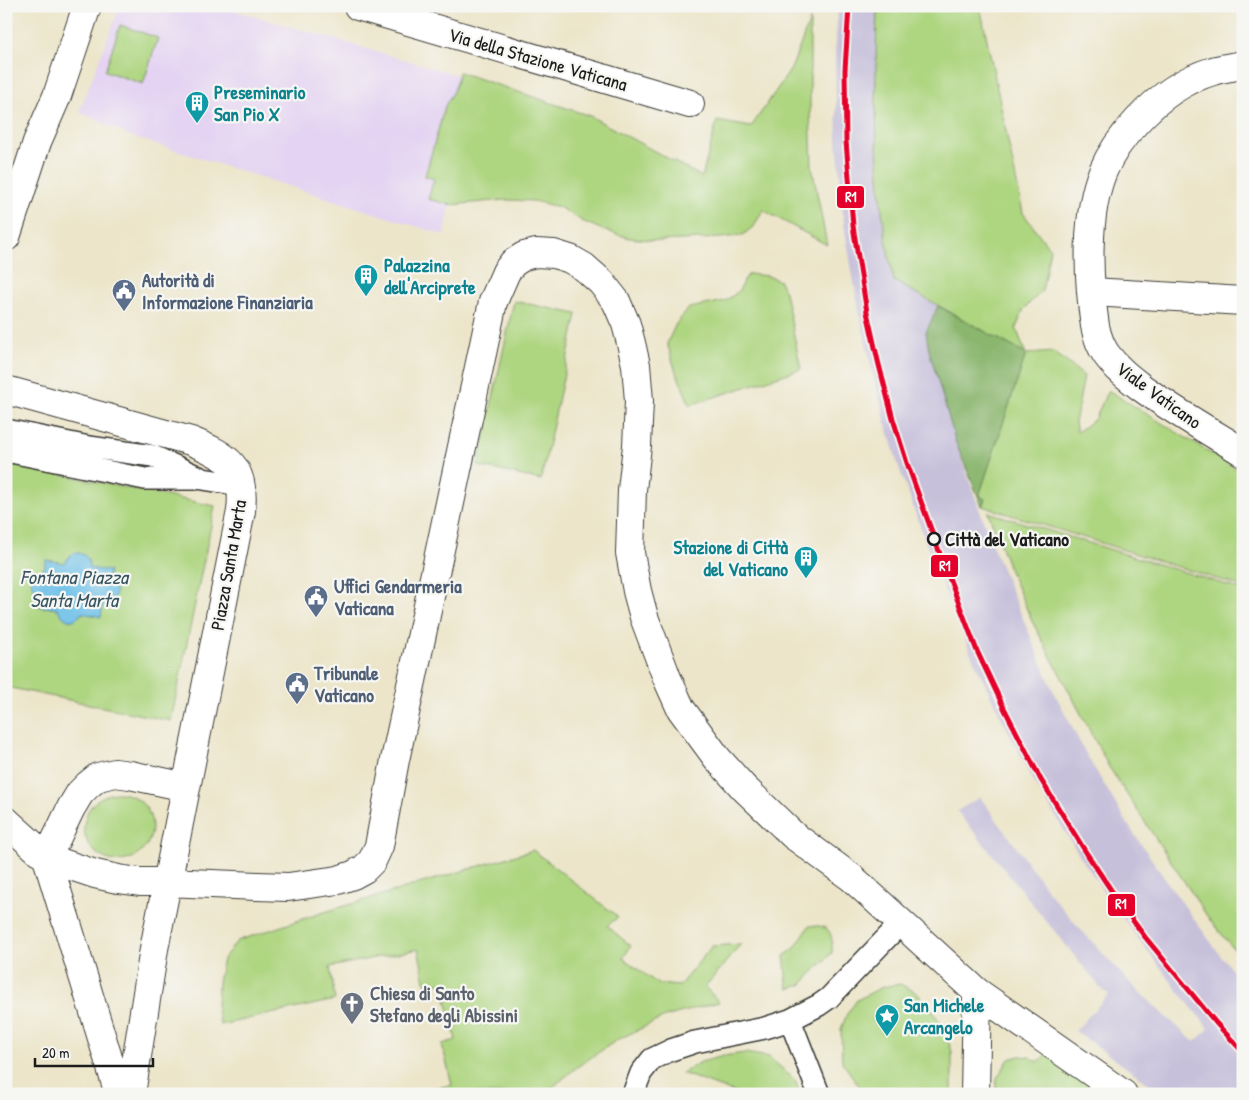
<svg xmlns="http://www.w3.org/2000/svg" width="1249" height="1100" viewBox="0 0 1249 1100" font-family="'Patrick Hand',sans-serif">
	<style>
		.built { fill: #e4d3f2 }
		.industrial { fill: #c6c0da }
		.green { fill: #aed580; stroke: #65784e; fill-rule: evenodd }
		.forest { fill: #8ab66e; stroke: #536945 }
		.water { fill: #6cc0e8; stroke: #446e82 }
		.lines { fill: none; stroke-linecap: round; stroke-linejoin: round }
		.service-casing { stroke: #3b3a36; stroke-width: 24 }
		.minor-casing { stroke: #3b3a36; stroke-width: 30 }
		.tertiary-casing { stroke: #3b3a36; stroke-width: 30 }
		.service { stroke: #fff; stroke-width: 21 }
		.minor { stroke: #fff; stroke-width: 28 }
		.tertiary { stroke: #fff; stroke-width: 28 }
		.rail-1-casing { stroke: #f6f6f2; stroke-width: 9 }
		.rail-1 { stroke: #e4002b; stroke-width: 5 }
		.stop-dot { fill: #f6f6f2; stroke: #1c1c1c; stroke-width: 2.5 }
		.labels { text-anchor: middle; stroke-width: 4.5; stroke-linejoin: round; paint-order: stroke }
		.street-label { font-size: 19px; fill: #1c1c1c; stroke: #f6f6f2 }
		.culture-label { font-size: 19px; font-weight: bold; fill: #0d838f; stroke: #f6f6f2; text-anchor: start }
		.service-label { font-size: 19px; font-weight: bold; fill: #4e5e75; stroke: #f6f6f2; text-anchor: start }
		.stop-label { font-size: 19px; font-weight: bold; fill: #1c1c1c; stroke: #f6f6f2; text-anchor: start }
		.worship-label { font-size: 19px; font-weight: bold; fill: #5b616d; stroke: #f6f6f2; text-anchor: start }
		.water-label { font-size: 20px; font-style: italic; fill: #385563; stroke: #f6f6f2 }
		.line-badge { stroke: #f6f6f2; stroke-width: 2 }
		.badge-label { font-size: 14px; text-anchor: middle; font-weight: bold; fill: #fff }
	</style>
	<rect width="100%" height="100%" fill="#f6f6f2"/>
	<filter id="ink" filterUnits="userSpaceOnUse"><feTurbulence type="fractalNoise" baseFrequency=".02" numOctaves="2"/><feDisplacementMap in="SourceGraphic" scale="10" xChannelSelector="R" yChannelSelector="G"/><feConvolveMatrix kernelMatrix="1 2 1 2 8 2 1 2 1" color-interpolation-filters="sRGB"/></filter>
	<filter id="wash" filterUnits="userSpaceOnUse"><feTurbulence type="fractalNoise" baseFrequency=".0096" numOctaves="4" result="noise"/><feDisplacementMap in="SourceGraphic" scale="20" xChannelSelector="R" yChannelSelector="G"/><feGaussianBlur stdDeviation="1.12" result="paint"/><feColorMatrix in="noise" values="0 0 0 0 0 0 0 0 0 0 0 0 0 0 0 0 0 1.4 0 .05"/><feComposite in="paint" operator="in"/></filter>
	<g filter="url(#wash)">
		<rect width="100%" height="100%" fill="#ece5c9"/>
		<path class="built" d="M120,6h99l259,75 -34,154 -314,-99 -51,-24z"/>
		<path class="industrial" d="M838,6h39l-1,57 1,80 4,55 6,46 7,37 44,25 -12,26 3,18 28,96 35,99 61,145 34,66 45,75 40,58 49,67 22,27v111h-80l-85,-61 -3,-2 34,-37 -6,-3 -146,-180 23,-14 71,98 31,36 50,54 62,57 15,-13 -33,-41 -65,-86 -29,-43 -47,-76 -39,-76 -26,-55 -39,-96 -33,-91 -13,-45 -15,-58 -11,-51 -15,-86 -7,-85 -1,-46 -1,-40z"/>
		<path class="green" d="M877,6h103l43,207 27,36 -8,42 -18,18 -8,19 10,26 28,-2 30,24 -9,47 2,9 18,-13 13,-29 135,83v114l-261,-81 3,-7 -6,-3 47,-142 -132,-73c-6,-27 -11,-55 -13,-83 -7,-64 -5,-128 -4,-192z
			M810,20v89l2,58 15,78 -64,-35 -9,16 -11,9 -22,3 -61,3 -31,-3 -26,-8 -21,-9 -23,-14 -25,-6 -29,-1 -54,5 -23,-6 6,-20 -9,-3 20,-70 9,-16 5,-18 131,44 112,61 15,-56 34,6 40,-58z
			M120,25l38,13 -15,46 -38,-13z
			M749,274l19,2 12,5 5,11 16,77 -111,36 -15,-36 -8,-26 9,-19 13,-16 36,-7 14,-10 4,-10z
			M514,301l63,13 -36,166 -63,-14z
			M6,463l209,43 -44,215 -165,-34zM70,555l41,28 -4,21c-8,2 -18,5 -24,9 -6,4 -7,7 -15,7l-10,-11 -20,-3 6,-37 22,-5z
			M988,512l255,78v370l-34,-41 -55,-83 -45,-69 -76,-144 -23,-52z
			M84 827a34 34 0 1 1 68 0a34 34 0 1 1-68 0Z
			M533,850l85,67 -11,9 24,20 -8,12 35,26 21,2 33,-40 29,-2 -36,43 14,15 -54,15 -48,23 -40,27 -24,20 -3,7h-146l48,-9 -10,-41 14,-4 -14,-57 -16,2 -8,-36 -88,18 5,33 -115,25 -3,-16 1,-27 5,-23 14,-18 84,-28z
			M809,926c22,-2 24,8 23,27l-31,32 -13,4 -4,-33 10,-7z
			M900,984l16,8 16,18 12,18 8,24v42h-87l-23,-32 -1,-33 6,-15 10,-14 25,-13z
			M745,1053l24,4 26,23 5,14h-62l-56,-21 19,-11 22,-6z
			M1048,1053l55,41h-108l2,-16 12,-19 11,-3 10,1 8,5z"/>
		<path class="forest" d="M938,306l88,48 -47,142 6,3 -3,7 -25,-60 -28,-96 -3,-18z"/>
		<path class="water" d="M74,553c10,-1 16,5 15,15l20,3 -2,10c14,7 10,21 -4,24l-2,12 -19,-4c-9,12 -19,8 -24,-4l-20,-3 2,-13c-13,-6 -11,-22 4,-24l2,-9 19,3 3,-5z"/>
	</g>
	<g filter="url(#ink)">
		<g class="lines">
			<defs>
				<path id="service" d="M6,430l83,17 64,9 50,23 37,6
					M6,451l139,28h50
					M790,1020l29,-15 10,-7 72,-75
					M633,1094l8,-21 11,-14 19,-9 24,-8 70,-14 25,-8 29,74"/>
				<path id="minor" d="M358,6l332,98
					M6,237l31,-95 20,-46 30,-90
					M1092,292l151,9
					M6,390l185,51c37,15 55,26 50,70l-87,438 -23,145
					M6,821l41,37 48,16 23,5 22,3h27l90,4 31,1 50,-7 15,-5 11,-6 8,-8 7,-15 16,-86 98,-458 13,-30 7,-9 11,-7 12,-3 18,1 16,5 14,8 17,15 15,19 10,23 5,19 5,22 3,36 -2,45 -5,44 -2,63 7,38 7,26 23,61 14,31 36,49 27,30 49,47 59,43 125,114 146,102
					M119,1094l-72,-236 24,-50 9,-15 8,-8 10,-8 17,-4 15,2 56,12
					M975,1094l2,-102"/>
				<path id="tertiary" d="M1243,65c-10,2 -21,3 -30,6 -30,9 -55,27 -76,50 -14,15 -26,31 -34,50 -18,44 -15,108 -8,155 2,10 5,19 11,28 10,14 23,24 36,34 32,23 67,43 101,64"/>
			</defs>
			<use href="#service" class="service-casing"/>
			<use href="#minor" class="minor-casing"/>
			<use href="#tertiary" class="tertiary-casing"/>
			<use href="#service" class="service"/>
			<use href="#minor" class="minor"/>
			<use href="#tertiary" class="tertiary"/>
			<defs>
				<path id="rail-1" d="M849,6l-4,64 1,71 7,85 6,37 8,49 11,49 15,58 14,44 33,91 37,97 26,55 38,74 46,74 30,45 28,38 71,86 27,29"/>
			</defs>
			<use href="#rail-1" class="rail-1-casing"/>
			<use href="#rail-1" class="rail-1"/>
		</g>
	</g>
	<defs>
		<symbol id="building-pin" viewBox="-11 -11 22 30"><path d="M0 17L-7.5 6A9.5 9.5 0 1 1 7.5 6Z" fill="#0f9aa8" stroke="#f6f6f2"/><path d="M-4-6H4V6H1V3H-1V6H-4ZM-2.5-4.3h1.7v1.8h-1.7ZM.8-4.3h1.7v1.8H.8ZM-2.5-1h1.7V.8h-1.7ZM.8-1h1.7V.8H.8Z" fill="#fff"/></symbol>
		<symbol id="civic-pin" viewBox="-11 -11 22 30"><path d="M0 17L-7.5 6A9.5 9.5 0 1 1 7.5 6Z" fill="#5c6f8a" stroke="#f6f6f2"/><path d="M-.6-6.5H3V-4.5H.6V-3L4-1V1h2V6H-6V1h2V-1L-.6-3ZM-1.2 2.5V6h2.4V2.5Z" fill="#fff"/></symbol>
		<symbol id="church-pin" viewBox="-11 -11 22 30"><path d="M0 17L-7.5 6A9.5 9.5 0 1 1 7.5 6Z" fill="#6b7280" stroke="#f6f6f2"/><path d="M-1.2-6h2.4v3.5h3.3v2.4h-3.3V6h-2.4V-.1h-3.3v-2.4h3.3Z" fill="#fff"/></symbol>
		<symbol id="sight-pin" viewBox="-11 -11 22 30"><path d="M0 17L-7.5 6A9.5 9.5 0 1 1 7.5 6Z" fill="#0f9aa8" stroke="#f6f6f2"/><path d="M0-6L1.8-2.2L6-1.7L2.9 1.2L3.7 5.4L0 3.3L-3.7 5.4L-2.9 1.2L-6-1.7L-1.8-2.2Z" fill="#fff"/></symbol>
	</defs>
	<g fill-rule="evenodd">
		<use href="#building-pin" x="183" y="89" width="28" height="38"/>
		<use href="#building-pin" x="352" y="262" width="28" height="38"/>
		<use href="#civic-pin" x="110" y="277" width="28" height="38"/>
		<use href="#building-pin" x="792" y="544" width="28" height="38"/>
		<use href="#civic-pin" x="302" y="583" width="28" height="38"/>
		<use href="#civic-pin" x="283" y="670" width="28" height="38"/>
		<use href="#church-pin" x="338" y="990" width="28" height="38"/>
		<use href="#sight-pin" x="873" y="1002" width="28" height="38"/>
	</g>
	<circle class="stop-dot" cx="934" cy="539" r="6"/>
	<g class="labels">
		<g class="street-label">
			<text transform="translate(538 59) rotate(16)" y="7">Via della Stazione Vaticana</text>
			<text transform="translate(1159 395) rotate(36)" y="7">Viale Vaticano</text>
			<text transform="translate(228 565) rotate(-80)" y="7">Piazza Santa Marta</text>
		</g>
		<g class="culture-label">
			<text x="214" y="99">Preseminario<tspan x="214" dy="22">San Pio X</tspan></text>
			<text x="384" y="272">Palazzina<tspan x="384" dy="22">dell'Arciprete</tspan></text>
			<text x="788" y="554" text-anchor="end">Stazione di Città<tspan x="788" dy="22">del Vaticano</tspan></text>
			<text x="904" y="1012">San Michele<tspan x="904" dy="22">Arcangelo</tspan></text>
		</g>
		<g class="service-label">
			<text x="142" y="287">Autorità di<tspan x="142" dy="22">Informazione Finanziaria</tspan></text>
			<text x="334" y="593">Uffici Gendarmeria<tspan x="334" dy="22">Vaticana</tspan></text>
			<text x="314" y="680">Tribunale<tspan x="314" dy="22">Vaticano</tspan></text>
		</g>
		<g class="stop-label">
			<text x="945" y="546">Città del Vaticano</text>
		</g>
		<g class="worship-label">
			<text x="370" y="1000">Chiesa di Santo<tspan x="370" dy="22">Stefano degli Abissini</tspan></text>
		</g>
		<g class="water-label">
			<text x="74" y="584">Fontana Piazza<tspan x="74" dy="23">Santa Marta</tspan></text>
		</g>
	</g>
	<g class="line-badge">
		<rect x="836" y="185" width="29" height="24" rx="5" fill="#e4002b"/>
		<rect x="930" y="554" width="29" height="24" rx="5" fill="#e4002b"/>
		<rect x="1107" y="893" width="29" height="24" rx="5" fill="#e4002b"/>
	</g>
	<g class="badge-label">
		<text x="851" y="202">R1</text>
		<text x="945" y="571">R1</text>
		<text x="1121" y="909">R1</text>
	</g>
	<rect width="1249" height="1100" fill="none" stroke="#f6f6f2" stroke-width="25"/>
	<path d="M35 1058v8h118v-8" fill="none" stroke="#1c1c1c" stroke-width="2.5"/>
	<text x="42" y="1058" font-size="15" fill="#1c1c1c" stroke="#f6f6f2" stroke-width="4" paint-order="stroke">20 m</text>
</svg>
